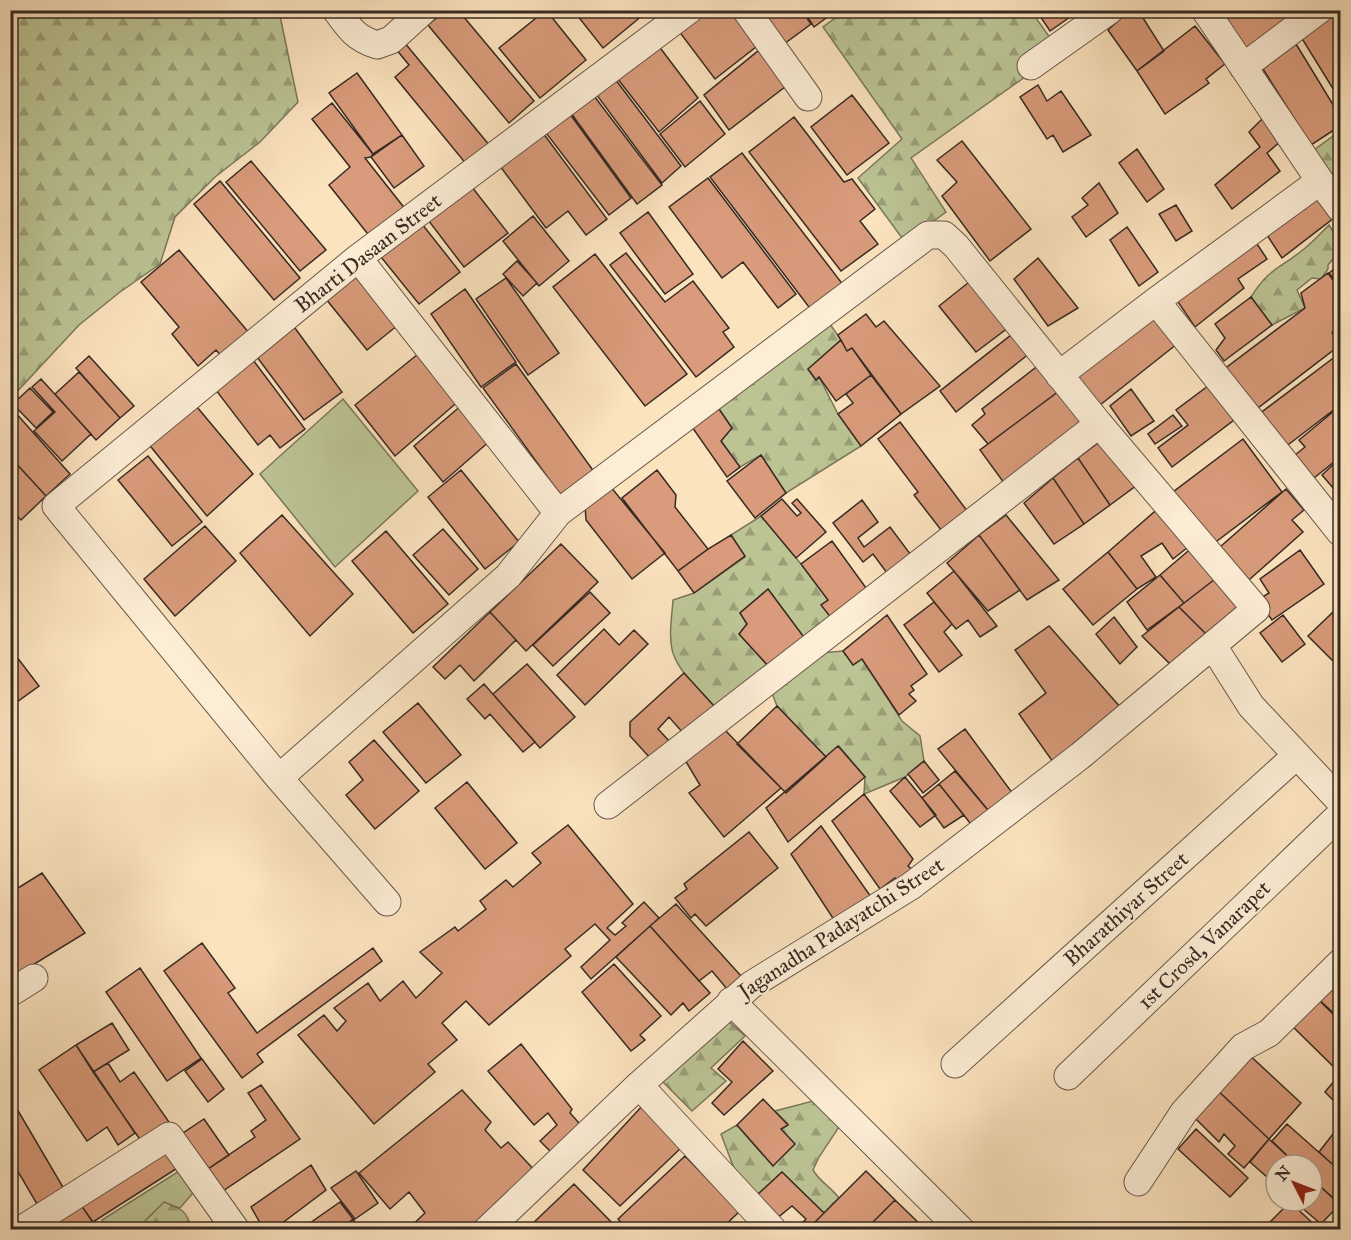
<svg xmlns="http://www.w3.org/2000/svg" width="1351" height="1240" viewBox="0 0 1351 1240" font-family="'IM FELL Great Primer',serif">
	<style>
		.grass { fill: #bcc494; stroke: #7a775c; stroke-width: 1.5 }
		.forest { fill: url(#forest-firs); stroke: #7a775c; stroke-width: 1.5 }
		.building { fill: #d99b7b; stroke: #372a23; stroke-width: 1.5 }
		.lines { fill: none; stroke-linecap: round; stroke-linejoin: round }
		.minor-casing { stroke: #68584a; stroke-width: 29 }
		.minor { stroke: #fcedd5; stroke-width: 27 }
		.labels { text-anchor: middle; stroke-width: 4.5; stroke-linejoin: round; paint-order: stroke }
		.street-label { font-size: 21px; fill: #372a23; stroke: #fcedd5 }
	</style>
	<defs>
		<pattern id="forest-firs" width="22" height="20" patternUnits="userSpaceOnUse" patternTransform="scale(1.5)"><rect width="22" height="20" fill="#bcc494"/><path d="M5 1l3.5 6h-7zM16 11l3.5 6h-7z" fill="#9a9f78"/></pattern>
	</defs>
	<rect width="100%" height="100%" fill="#fbe3be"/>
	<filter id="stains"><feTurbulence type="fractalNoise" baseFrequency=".00333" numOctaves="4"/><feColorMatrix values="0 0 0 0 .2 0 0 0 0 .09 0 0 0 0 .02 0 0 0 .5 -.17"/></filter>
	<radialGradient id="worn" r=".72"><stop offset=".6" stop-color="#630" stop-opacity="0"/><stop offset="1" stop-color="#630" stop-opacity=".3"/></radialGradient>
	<path class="grass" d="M343,399l75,92 -83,76 -75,-93z
		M179,1171l14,22 -13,15 -16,-5 -18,17 -6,9h-33l-5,-9z"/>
	<path class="forest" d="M11,10l268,1 19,91 -38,40 -45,35 -40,40 -15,47 -40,28 -41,33 -68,73z
		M845,11h186l29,41 -149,106 35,54 -41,30 -47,-64 44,-39 -79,-112z
		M1340,131v65l-26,-46z
		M1329,225c13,22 16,20 -1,40v4l-7,10 -9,-1 -15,12 8,18 -33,17 -21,-28c18,-29 30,-29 53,-48 9,-7 17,-16 25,-24z
		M823,314l18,26 -33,29 8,11 3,-3 19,37 23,32 -75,47 -25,-38 -21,12 -19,-26 11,-13 -13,-19z
		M761,516l40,48 27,36 -6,5 10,14 -26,21 -38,-51 -28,24 7,11 -8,10 31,34 -56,38c-14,-16 -34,-32 -41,-53 -5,-16 -1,-37 0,-53l21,-7 51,-36 -14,-22z
		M843,651l10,14 9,-6 40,62 18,15 4,25 -19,16 -41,17 1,-17 -26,-31 -13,11 -49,-51 -7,-18 50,-35z
		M723,1016l22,20 -34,32 15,13 -34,30 -34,-34z
		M813,1101l30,20 -24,36 -6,13c7,12 18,17 26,28l-15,15 -42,-41 -25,23 -22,-24 -14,-37 16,-9 36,41 8,-37 7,-5 -13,-13z
		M164,1202c16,6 24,9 27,27h-51l6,-9z"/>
	<path class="building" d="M446,10h12l76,91 -25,22 -81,-98z
		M546,10l40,50 -46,38 -41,-50z
		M573,10h76l-46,38z
		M696,10h43l22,33 -46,36 -40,-53z
		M754,10h47l10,14 -31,23z
		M803,10h34l-23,17z
		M1036,10h44l-30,21z
		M1130,10h8l26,41 -27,20 -29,-41z
		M1219,10h72l5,8 -47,38z
		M1334,12l6,14v74l-39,-63z
		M1195,26l30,38 -19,15 3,4 -44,31 -28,-43z
		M655,41l43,57 -39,34 -45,-58z
		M404,42l86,104 -23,19 -72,-88 14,-12 -13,-16z
		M1296,44l44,72v10l-29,19 -48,-76z
		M764,46l26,37 -61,47 -25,-35z
		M357,73l45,62 -29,19 -44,-61z
		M612,75l69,91 -19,17 -69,-93z
		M1038,85l9,16 14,-10 30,44 -28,17 -10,-17 -6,4 -27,-42z
		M591,92l71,93 -25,19 -69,-95z
		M852,95l37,48 -42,32 -36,-48z
		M700,101l25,33 -40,33 -25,-33z
		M332,103l41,51 -2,3 -6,1 41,52 -35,28 -42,-53 21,-18 -38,-48z
		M567,110l64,88 -22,17 -66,-86z
		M794,117l50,65 8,-3 23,30 -15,12 18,23 -37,27 -92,-119z
		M1263,118l19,22 -15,13 13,18 -48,38 -17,-24 45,-38 -11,-15z
		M540,129l67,90 -21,16 -18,-24 -22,17 -49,-66z
		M402,135l22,31 -30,22 -23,-31z
		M962,141l69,88 -41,32 -48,-65 15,-14 -20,-22z
		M1137,149l27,40 -17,13 -28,-39z
		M742,153l102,133 -32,25 -102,-134z
		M251,161l75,89 -26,21 -74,-89z
		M708,178l88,116 -18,14 -35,-46 -21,16 -53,-71z
		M220,181l80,97 -26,22 -80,-96z
		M468,182l40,51 -44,34 -39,-51z
		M1099,183l19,30 -32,24 -14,-20 16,-12 -6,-7z
		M1319,187l20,27 -57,44 -19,-29z
		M1176,205l16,26 -16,10 -17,-27z
		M648,212l45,62 -28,20 -45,-61z
		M533,216l36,45 -30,25 -36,-45z
		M418,219l42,53 -41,32 -42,-52z
		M1127,227l31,45 -19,14 -29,-46z
		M1251,235l16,24 -29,20 6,9 -49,39 -23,-34z
		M179,250l71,84 -27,24 -7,-8 -18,16 -26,-32 7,-7 -38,-45z
		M626,253l39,49 28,-21 36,47 -6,4 11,15 -38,30 -86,-112z
		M595,254l92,120 -42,32 -92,-119z
		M1038,258l40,50 -30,18 -34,-47z
		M517,261l20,22 -14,13 -20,-22z
		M1340,264v23l-11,-14z
		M358,265l45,56 -36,29 -45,-56z
		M1328,273l12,17v36l-8,7 8,12 -86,66 -31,-41 82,-62 -4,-15z
		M978,275l35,49 -37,28 -37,-46z
		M506,278l53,75 -31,22 -52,-76z
		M465,289l51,73 -35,25 -50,-73z
		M1251,297l21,28 -48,36 -8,-11 9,-12 -10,-14z
		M1155,306l27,34 -87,69 -25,-34z
		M866,314l10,13 8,-6 56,65 -39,28 -49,-66 -5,3 -9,-16z
		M292,324l50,68 -38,28 -50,-67z
		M1020,328l15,21 -79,63 -16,-21z
		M841,340l6,11 5,-3 19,27 -35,26 -17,-24 -3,3 -8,-11z
		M423,350l38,49 -66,57 -40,-51z
		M89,356l45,50 -14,12 -44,-50z
		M250,356l55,73 -25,19 -10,-13 -12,10 -46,-60z
		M1336,356l4,6v43l-60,46 -25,-34z
		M1044,361l19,27 -75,56 -16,-19 13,-11 -3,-5z
		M516,364l79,109 -33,24 -79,-109z
		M79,372l41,46 -24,22 -41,-46z
		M871,375l30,39 -40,32 -23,-32 15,-11 -7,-9z
		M41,379l50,55 -29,27 -28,-30 21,-19 -23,-25z
		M1208,386l26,34 -62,47 -14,-19 30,-23 -12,-15z
		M30,388l23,24 -17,16 -23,-24z
		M1063,388l27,36 -83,63 -27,-37z
		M1131,389l23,32 -23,15 -21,-30z
		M192,401l61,73 -46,42 -60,-74z
		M463,404l28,36 -48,42 -29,-36z
		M1340,406v51l-26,21 -19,-23 10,-8 -6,-7z
		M719,409l13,19 -11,13 19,26 -13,10 -35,-50z
		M14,411l56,63 -24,22 -36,-39v-43z
		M1173,415l9,11 -27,18 -7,-10z
		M900,422l71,94 -26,19 -31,-40 4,-3 -40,-53z
		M1243,439l39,53 -69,52 -40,-52z
		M1102,440l35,45 -27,20 -32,-47z
		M761,455l25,38 -31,25 -28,-37z
		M148,456l54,66 -30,24 -54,-66z
		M1078,458l32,47 -26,19 -31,-46z
		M1340,458v38l-18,-21z
		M14,461l32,35 -25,24 -11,-11v-45z
		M461,470l58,72 -34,27 -57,-72z
		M657,470l19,25 -1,12 33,42 -30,22 -56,-73z
		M1053,478l31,46 -30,20 -30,-41z
		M610,486l55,67 -33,26 -46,-59 -1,-15z
		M1286,489l18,21 -12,10 11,12 -62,55 -29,-33z
		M782,499l15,17 4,-3 -9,-10 5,-4 29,33 -30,26 -35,-42z
		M862,500l16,22 -20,16 6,9 26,-20 21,28 -24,18 -14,-19 -10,8 -30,-39z
		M1161,506l31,38 -19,15 -11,-16 -21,13 15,21 -19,12 -29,-37z
		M282,515l71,79 -43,42 -70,-83z
		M1006,515l53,65 -32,20 -48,-65z
		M205,526l31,35 -61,55 -31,-37z
		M443,529l35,40 -29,26 -36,-40z
		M386,531l62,73 -35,29 -61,-72z
		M731,535l14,21 -51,37 -16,-22 30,-22z
		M979,535l41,55 -32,21 -41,-48z
		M832,541l37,51 -37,27 -11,-14 7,-5 -27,-36z
		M561,544l37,38 -72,69 -36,-39z
		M1194,546l25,30 -35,27 -24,-28z
		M1300,550l24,34 -52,36 -14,-20 11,-7 -9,-14z
		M1108,552l29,37 -44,36 -30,-36z
		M954,571l43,55 -17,11 -12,-17 -12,9 -29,-36z
		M1160,575l24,28 -37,27 -20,-28z
		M1219,576l26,30 -36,31 -30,-30z
		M768,589l38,51 -36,28 -31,-34 8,-10 -7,-11z
		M590,592l20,21 -57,53 -20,-21z
		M934,602l18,22 -8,8 18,23 -23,17 -35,-47z
		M1340,603v18l-8,-8z
		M1179,607l30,30 -36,30 -31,-31z
		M490,612l26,28 -42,41 -14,-16 -15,14 -12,-12z
		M1332,613l8,8v47l-32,-32z
		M887,615l40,59 -16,12 3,4 -5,4 7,7 -17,14 -37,-56 -9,6 -10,-14z
		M1283,615l22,29 -23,18 -22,-29z
		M1114,617l23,30 -17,17 -24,-30z
		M1049,626l72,82 -68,54 -34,-48 27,-21 -31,-43z
		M604,629l15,16 15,-15 14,14 -63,61 -28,-30z
		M10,648l29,38 -29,21z
		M527,664l48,53 -35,31 -47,-54z
		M684,673l30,33 -30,28 -15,-17 -11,12 13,14 -19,17 -22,-24v-14z
		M484,684l51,58 -12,10 -33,-38 -5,5 -18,-20z
		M418,703l43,52 -35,28 -43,-51z
		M777,706l49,51 -40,36 -49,-49z
		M722,727l59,61 -57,49 -35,-44 11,-8 -21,-35z
		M965,729l51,69 -24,17 -54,-66z
		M374,740l45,51 -44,38 -29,-34 17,-15 -14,-18z
		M838,746l27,31 -77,65 -22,-34z
		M924,761l15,19 -16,13 -15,-19z
		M955,771l37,44 -18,13 -35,-44z
		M905,777l31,38 -16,12 -30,-36z
		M467,782l50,61 -32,26 -50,-61z
		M939,784l25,31 -20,13 -22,-30z
		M864,794l49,65 -5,7 5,4 -14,11 -4,-3 -15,11 -48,-68z
		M568,825l65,79 -26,24 8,7 11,-9 -4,-3 22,-21 15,16 -68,61 -10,-12 29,-27 -15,-16 -30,25 6,7 -82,69 -23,-24 -24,22 15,17 -29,24 7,8 -61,52 -76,-89 26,-20 13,16 9,-10 -12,-13 34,-25 12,18 23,-20 13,17 26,-25 -22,-21 35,-25 3,4 28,-22 -6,-8 26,-21 7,7 28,-24 -9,-10z
		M821,826l55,78 -36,25 -49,-75z
		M749,832l29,36 -72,58 -11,-12 -4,4 -16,-20 12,-9 -3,-5z
		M42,873l43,60 -75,46v-86z
		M676,904l65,72 -14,13 -15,-18 -13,10 -49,-55z
		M650,926l60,67 -21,18 -6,-8 -12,12 -55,-58z
		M202,943l33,45 -7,5 29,40 116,-85 9,13 -125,93 6,8 -21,16 -78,-107z
		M614,964l47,52 -21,19 5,5 -14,11 -49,-59z
		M140,968l61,90 -34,23 -61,-89z
		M1340,968v51l-25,-23z
		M1315,996l25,25v47l-2,3 -48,-47z
		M112,1023l17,27 -36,22 -17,-27z
		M743,1041l30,30 -49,44 -12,-12 20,-21 -14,-13z
		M521,1044l51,65 -2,4 17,19 -31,25 -16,-16 17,-16 -9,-12 -14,12 -46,-54z
		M76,1045l59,88 -17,12 -11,-18 -20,14 -48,-71z
		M1245,1051l56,52 -32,36 -56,-53z
		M202,1059l22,30 -16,13 -23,-31z
		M108,1063l12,19 14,-10 35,50 -28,19 -48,-69z
		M1340,1074v33l-15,-15z
		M261,1085l39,54 -80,54 -15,-22 50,-34 -4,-6 15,-11 -18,-27z
		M1213,1086l56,53 -25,29 -16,-14 7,-8 -11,-12 -5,8 -30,-30z
		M462,1090l29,32 -6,8 16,18 7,-6 31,33 -66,55h-66l18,-17 -16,-21 -19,17 -31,-36z
		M10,1097l54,92 -27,15 -27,-46z
		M763,1099l25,26 -7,4 14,15 -22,22 -36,-41z
		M643,1105l39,42 -62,59 -37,-36z
		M204,1119l25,36 -24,16 -25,-36z
		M1287,1124l53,47v27l-3,4 -25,-23v-14h-15l-25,-24z
		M1196,1129l52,49 -18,19 -52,-48z
		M1333,1134l7,8v29l-21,-19z
		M1269,1139l28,26h-21v20l-26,-23z
		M165,1148l14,19 -86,55 -15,-21z
		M685,1156l54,56 -19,18h-92l-10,-11z
		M311,1165l15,25 -53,40h-9l-13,-23z
		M356,1171l22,32 -23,16 -24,-31z
		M866,1171l29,29 -30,30h-44l-6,-8z
		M782,1172l42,41 -9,9 6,8h-26l11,-11 -14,-13 -16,13 -19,-24z
		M1312,1179l28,25 -19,20 -27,-23h18z
		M574,1184l43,44 -1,2h-84l-3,-3z
		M895,1200l29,28 -2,2h-57z
		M340,1202l13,17 -14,11h-39z
		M1290,1202l30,28h-40l-10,-8z
		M81,1205l17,25h-36l-7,-10z
		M353,1219l7,11h-21z
		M212,1222l5,8h-16z"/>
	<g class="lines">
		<defs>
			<path id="minor" d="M336,10c13,18 19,28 41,35l14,-5 33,-30
				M746,10l62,87
				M1205,10l115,171 20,27
				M1031,66l79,-56
				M1243,67l76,-57
				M358,258l200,255
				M1156,301l184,231
				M1059,375l97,-74 164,-120
				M1213,646l38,60 89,95
				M279,778l229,-202 50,-63 370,-278h16l12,11 143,178 157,185 -176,147 -169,130 -160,99 -112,100 -152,145
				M608,805l491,-381
				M387,902l-108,-124 -223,-272 302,-248 331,-248
				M10,993l24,-15
				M731,1001l230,229
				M955,1064l342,-309
				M1068,1076l272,-261
				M639,1085l134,145
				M1138,1182l46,-70 59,-65 26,-14 71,-70
				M21,1230l148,-94 67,94"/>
		</defs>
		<use href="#minor" class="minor-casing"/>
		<use href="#minor" class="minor"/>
	</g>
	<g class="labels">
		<g class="street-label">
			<text transform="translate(368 253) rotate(-38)" y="7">Bharti Dasaan Street</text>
			<text transform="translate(1126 909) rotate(-42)" y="7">Bharathiyar Street</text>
			<text transform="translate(841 928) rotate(-33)" y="7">Jaganadha Padayatchi Street</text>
			<text transform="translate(1204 945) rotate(-44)" y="7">1st Crosd, Vanarapet</text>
		</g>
	</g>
	<rect width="1351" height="1240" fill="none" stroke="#fbe3be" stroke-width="36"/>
	<rect x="12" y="12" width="1327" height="1216" fill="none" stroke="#372a23" stroke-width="3"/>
	<rect x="18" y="18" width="1315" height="1204" fill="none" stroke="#372a23" stroke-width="1.5"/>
	<g transform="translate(1294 1183) rotate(312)"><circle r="28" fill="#fcedd5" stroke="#ad9f8e" stroke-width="1.5"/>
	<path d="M0-4.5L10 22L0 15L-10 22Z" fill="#8f2418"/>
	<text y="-9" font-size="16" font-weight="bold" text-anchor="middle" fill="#372a23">N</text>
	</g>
	<rect width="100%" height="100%" filter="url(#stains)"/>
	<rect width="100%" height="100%" fill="url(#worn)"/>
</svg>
